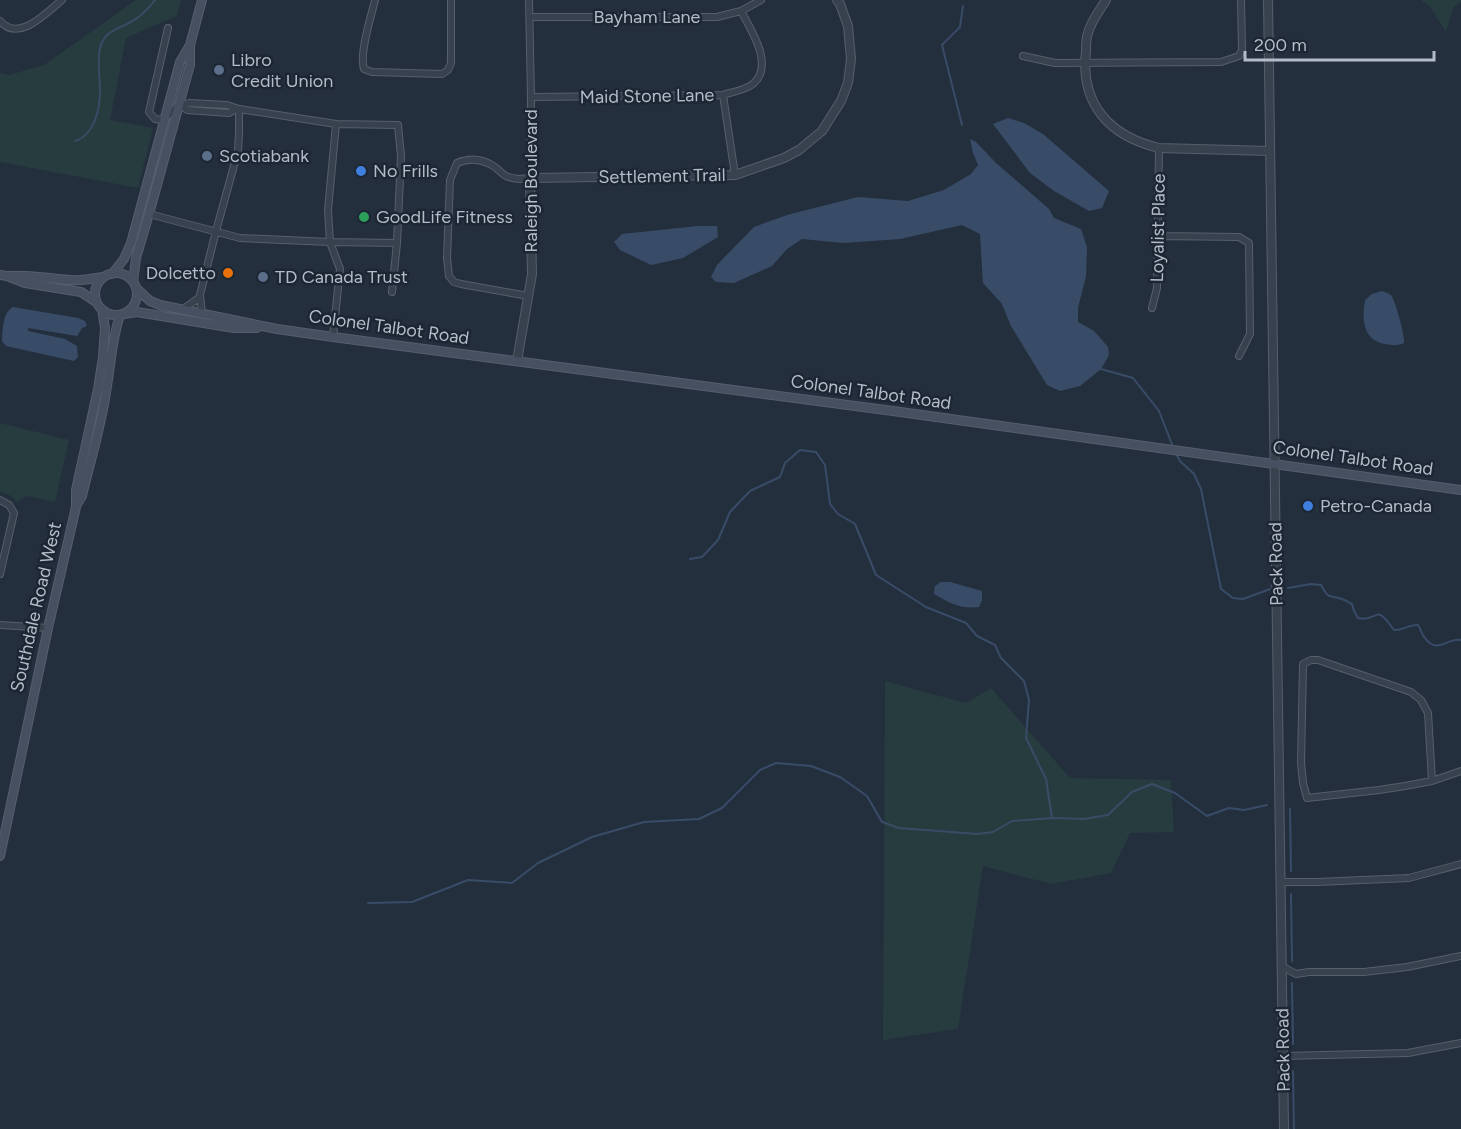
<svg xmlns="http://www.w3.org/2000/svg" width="1461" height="1129" viewBox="0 0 1461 1129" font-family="Figtree,sans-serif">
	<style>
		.green { fill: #263c3f }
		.water { fill: #394c67 }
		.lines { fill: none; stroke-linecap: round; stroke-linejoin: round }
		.stream { stroke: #394c67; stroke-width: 2 }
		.minor-casing { stroke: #565f6c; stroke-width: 8 }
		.tertiary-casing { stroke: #565f6c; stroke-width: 10 }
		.secondary-casing { stroke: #565f6c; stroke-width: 10 }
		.minor { stroke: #38414e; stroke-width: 6 }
		.tertiary { stroke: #38414e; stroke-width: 8 }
		.secondary { stroke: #465061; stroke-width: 8 }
		.service-dot { fill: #5c6f8a; stroke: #1d2633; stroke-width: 2 }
		.shop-dot { fill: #3f7fe0; stroke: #1d2633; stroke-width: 2 }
		.leisure-dot { fill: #2e9e5b; stroke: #1d2633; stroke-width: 2 }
		.food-dot { fill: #e8710a; stroke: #1d2633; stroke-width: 2 }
		.labels { text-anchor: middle; stroke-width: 5; stroke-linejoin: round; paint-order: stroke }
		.street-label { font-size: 18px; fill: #b4bcc9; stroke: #1d2633 }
		.poi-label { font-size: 18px; fill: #b4bcc9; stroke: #1d2633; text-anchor: start }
	</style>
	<rect width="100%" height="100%" fill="#242f3e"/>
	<path class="green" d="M136,0h45l-4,16 -51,22 -16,82 43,8 -15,60 -138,-26v-89l9,2 35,-10z
		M1421,0h40v2l-8,6 -7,24 -16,-25z
		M0,423l69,17 -14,62 -29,-6 -9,6 -6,-6 -11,-5z
		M885,681l81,22 25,-15 79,90 101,2 3,52 -44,1 -19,40 -60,11 -68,-18 -25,163 -75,11z"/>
	<path class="water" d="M1008,118l16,5 19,11 66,57 -7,17 -13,3 -35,-20 -24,-18 -37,-49z
		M970,139l6,3 20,21 53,46 5,9 27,11 6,18 -1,29 -8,32v14l16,9 14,16 1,8 -8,14 -21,17 -20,5 -13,-6 -36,-59 -9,-22 -19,-21 -3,-49 -18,-9 -62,14 -57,4 -41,-4 -15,10 -15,17 -38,17 -18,-1 -5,-5 6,-12 37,-38 33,-12 71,-18 50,4 36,-11 27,-16 7,-9 -5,-12z
		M698,226h19l1,11 -35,21 -32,7 -31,-15 -6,-8 8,-8z
		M1382,291c3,1 6,2 9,4 4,5 14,40 13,48 -7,3 -12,2 -19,1 -23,-4 -23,-26 -20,-44l7,-6z
		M13,307l65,11 7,3 2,5 -5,2 -5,8 -49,-8v3l37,8 12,7 1,11 -4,4 -68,-15 -4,-5c1,-11 0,-28 11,-34z
		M941,582h9l32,9v9l-3,7c-19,2 -29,-4 -45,-13l1,-8z"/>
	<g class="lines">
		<path class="stream" d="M962,125l-20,-80 18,-18 3,-21
			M75,141c20,-6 25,-33 25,-51 0,-14 -3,-28 0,-42 4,-17 18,-19 31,-26 9,-5 18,-14 24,-22
			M1101,369l32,9 26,33 14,36
			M1175,452l5,9 14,13 7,15 20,100 12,9 10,1 27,-10
			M690,559l12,-2 16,-17 12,-28 20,-21 30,-14 5,-14 15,-13 16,2 9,13 5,39 8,10 17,10 21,51 50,32 40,16 11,13 18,9 6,13 23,23 5,19 -3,38 20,41 6,39
			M1288,588l23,-4 10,1c9,16 7,9 21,14 4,1 7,4 10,5l2,7 4,7c22,5 15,-18 36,12 9,1 14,-6 24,-5 3,4 3,9 7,13 12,17 23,-1 36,2
			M1290,809l1,62
			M1291,894l1,67
			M368,903l44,-1 56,-22 44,3 26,-20 54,-26 52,-15 55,-3 23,-11 38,-38 16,-7 35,3 29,11 27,19 15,26 17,6 78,6 16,-2 19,-11 40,-3 32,1 24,-4 24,-23 20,-8 23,9 32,23 22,-8 15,2 23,-5
			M1292,983l1,61
			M1293,1071l1,58"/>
		<defs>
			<path id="minor" d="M375,0c-4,17 -16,54 -11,69l8,3 70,2 6,-4 3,-7v-63
				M530,17h187l24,-6 20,-11
				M0,21c19,22 46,-8 62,-21
				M168,28l-19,84 6,7 8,1 15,-14 11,-3 38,2 12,4v25l-1,17 -22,80 -16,64 2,19
				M1023,56l32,7 166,-1 18,-6 3,-6 -1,-50
				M723,95l12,80
				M531,97l192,-2c9,-3 24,-5 31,-12 20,-19 -3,-53 -13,-72
				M182,106l5,4 42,3 7,-4
				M149,214l91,24 90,4 -2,-32 8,-86 -97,-15
				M1159,236l80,1 10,6 1,91 -11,22
				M392,292l5,-49
				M528,296l-67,-12 -7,-2 -5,-6 -2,-18 3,-78 7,-17c14,-6 26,-4 38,4 4,3 7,7 11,9 9,4 16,3 24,2l1,-81 -2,-97
				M1152,308l5,-20 2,-140
				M182,310l18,-13
				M333,337l7,-68 -10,-27 67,1 4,-87 -3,-31 -62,-1
				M0,500l9,5 5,8 -14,61
				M0,625l48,3
				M1432,781l-4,-68 -7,-13 -10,-8 -93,-32h-7l-8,4 -2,99 2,20 4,15 72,-8 26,-4 27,-5 29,-10
				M1280,882h37l92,-4 52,-14
				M1281,966l15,8 13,-2h55l43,-5 54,-11
				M1283,1056l125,-3 53,-10"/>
			<path id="tertiary" d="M1106,0c-6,10 -15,21 -18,33 -2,5 -2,12 -2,18 -6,53 23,85 73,97l111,3
				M1268,0l16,1129
				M517,361l15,-87 -2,-96 205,-3 49,-17 15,-8 23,-19 19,-30 7,-18 3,-24 -3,-33 -8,-22 -3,-4"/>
			<path id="secondary" d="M95 294a21 21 0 1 1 42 0a21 21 0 1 1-42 0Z
				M112,274l12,-15 7,-16 49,-181 10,-17
				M0,275l7,1 18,7 56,9 15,10
				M8,276c21,-2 41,3 62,4 11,1 22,-1 33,-3
				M133,282l3,-24 13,-44 41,-149v-20l12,-45
				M136,288l14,13 10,4 117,24 56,8 560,74 568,79
				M124,314l13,-2 97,16h23
				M76,506l6,-10c8,-34 19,-69 24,-104 5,-27 5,-50 14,-77
				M0,856l48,-228 28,-121v-17l22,-101 5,-32 2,-29 -3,-19"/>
		</defs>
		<use href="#minor" class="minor-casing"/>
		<use href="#tertiary" class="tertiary-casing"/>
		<use href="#secondary" class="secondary-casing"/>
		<use href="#minor" class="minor"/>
		<use href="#tertiary" class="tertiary"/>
		<use href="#secondary" class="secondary"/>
	</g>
	<g class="service-dot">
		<circle cx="219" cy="70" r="6"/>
		<circle cx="207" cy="156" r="6"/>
		<circle cx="263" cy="277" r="6"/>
	</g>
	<g class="shop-dot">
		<circle cx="361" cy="171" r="6"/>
		<circle cx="1308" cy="506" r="6"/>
	</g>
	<circle class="leisure-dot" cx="364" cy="217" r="6"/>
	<circle class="food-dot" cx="228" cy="273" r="6"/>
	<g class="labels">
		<g class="street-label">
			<text x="647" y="23">Bayham Lane</text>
			<text transform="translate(647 96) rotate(-1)" y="6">Maid Stone Lane</text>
			<text transform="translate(662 176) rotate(-1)" y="6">Settlement Trail</text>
			<text transform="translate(531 181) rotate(-90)" y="6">Raleigh Boulevard</text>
			<text transform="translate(1158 228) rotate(-89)" y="6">Loyalist Place</text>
			<text transform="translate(389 327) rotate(8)" y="6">Colonel Talbot Road</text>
			<text transform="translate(871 392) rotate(8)" y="6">Colonel Talbot Road</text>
			<text transform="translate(1353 458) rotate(8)" y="6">Colonel Talbot Road</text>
			<text transform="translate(1276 564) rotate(-91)" y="6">Pack Road</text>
			<text transform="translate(36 607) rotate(-77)" y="6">Southdale Road West</text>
			<text transform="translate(1283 1050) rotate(-91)" y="6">Pack Road</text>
		</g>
		<g class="poi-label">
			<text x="231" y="66">Libro<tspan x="231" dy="21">Credit Union</tspan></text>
			<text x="219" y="162">Scotiabank</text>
			<text x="373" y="177">No Frills</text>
			<text x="376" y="223">GoodLife Fitness</text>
			<text x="216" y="279" text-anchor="end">Dolcetto</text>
			<text x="275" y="283">TD Canada Trust</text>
			<text x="1320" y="512">Petro-Canada</text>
		</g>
	</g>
	<path d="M1245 51v9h189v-9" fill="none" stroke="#b4bcc9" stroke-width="3"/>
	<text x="1254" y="51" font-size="18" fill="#b4bcc9" stroke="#1d2633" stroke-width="4.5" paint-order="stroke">200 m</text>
</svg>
